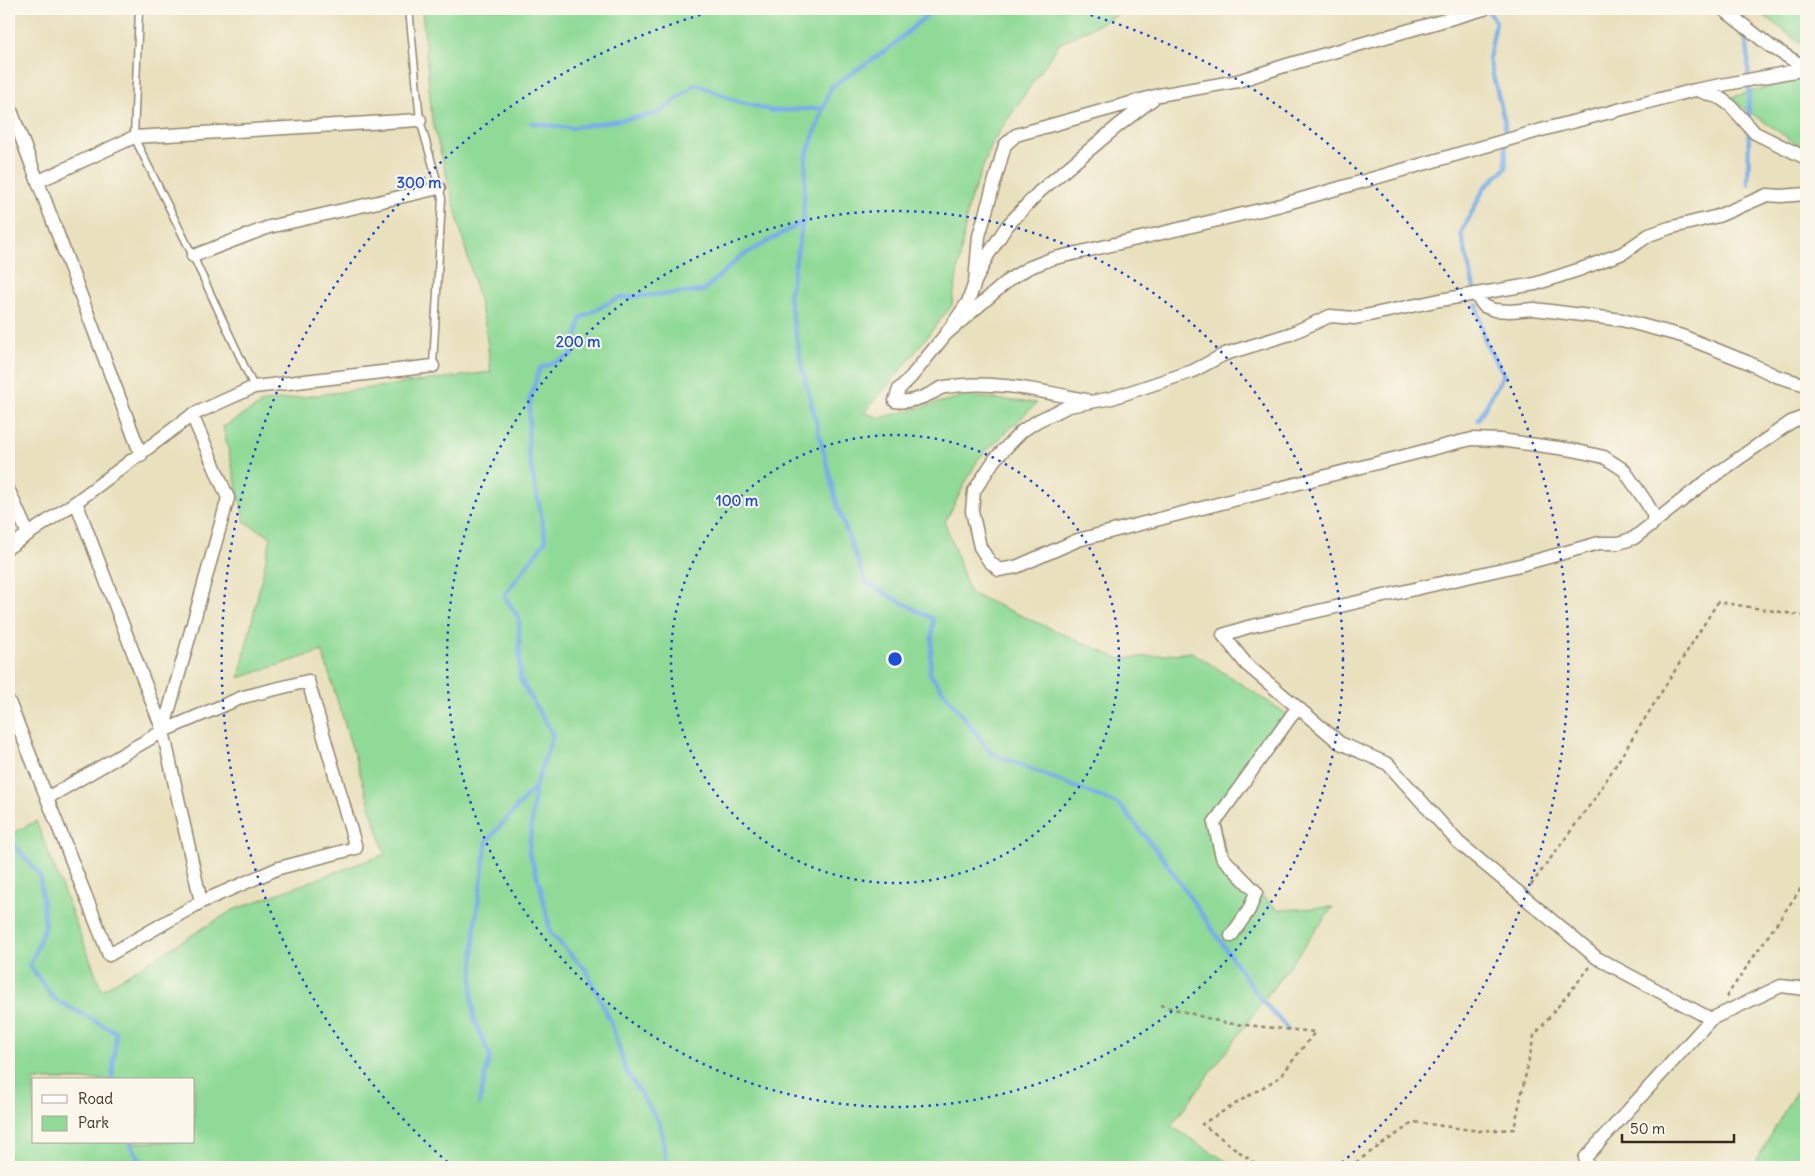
<svg xmlns="http://www.w3.org/2000/svg" width="1815" height="1176" viewBox="0 0 1815 1176" font-family="Delius,sans-serif">
	<style>
		.green { fill: #8fda96; stroke: #65825a; fill-rule: evenodd }
		.lines { fill: none; stroke-linecap: round; stroke-linejoin: round }
		.stream { stroke: #7aafe8; stroke-width: 4.5 }
		.service-casing { stroke: #92856e; stroke-width: 9 }
		.minor-casing { stroke: #92856e; stroke-width: 15 }
		.path { stroke: #92856e; stroke-width: 2.5; stroke-dasharray: 4 4; stroke-linecap: butt }
		.service { stroke: #fff; stroke-width: 6 }
		.minor { stroke: #fff; stroke-width: 12 }
		.ring { fill: none; stroke: #1d4ed8; stroke-width: 2.5; stroke-dasharray: 2.5 5 }
		.centre { fill: #1d4ed8; stroke: #fbf7ec; stroke-width: 2.5 }
		.ring-label { font-size: 15px; text-anchor: middle; font-weight: bold; fill: #1d4ed8; stroke: #fbf7ec; stroke-width: 4; stroke-linejoin: round; paint-order: stroke }
	</style>
	<rect width="100%" height="100%" fill="#fbf7ec"/>
	<filter id="ink" filterUnits="userSpaceOnUse"><feTurbulence type="fractalNoise" baseFrequency=".02" numOctaves="2"/><feDisplacementMap in="SourceGraphic" scale="10" xChannelSelector="R" yChannelSelector="G"/><feConvolveMatrix kernelMatrix="1 2 1 2 8 2 1 2 1" color-interpolation-filters="sRGB"/></filter>
	<filter id="wash" filterUnits="userSpaceOnUse"><feTurbulence type="fractalNoise" baseFrequency=".0096" numOctaves="4" result="noise"/><feDisplacementMap in="SourceGraphic" scale="20" xChannelSelector="R" yChannelSelector="G"/><feGaussianBlur stdDeviation="1.12" result="paint"/><feColorMatrix in="noise" values="0 0 0 0 0 0 0 0 0 0 0 0 0 0 0 0 0 1.4 0 .05"/><feComposite in="paint" operator="in"/></filter>
	<g filter="url(#wash)">
		<rect width="100%" height="100%" fill="#e9e0bd"/>
		<path class="green" d="M422,9h713l-18,6 -58,29 -66,97 -24,62 -17,102 -55,70 -33,37 16,6 84,-22 73,7 -59,56 -33,63 25,71 150,66 72,-7 95,62 -70,104 13,52 49,40 54,-3 -162,219 64,41h-1226v-332l27,-14 66,169 131,-80 152,-56 -63,-203 -83,27 32,-141 -26,-15 -22,-95 41,-25 227,-30 -6,-48 -53,-204zM34,1080h160v62h-160z
			M1756,9h50v39z
			M1806,76v74l-77,-52z
			M1806,1073v94h-53z"/>
		<g class="lines">
			<path class="stream" d="M927,9l-1,7 -38,33 -57,38 -25,70 -3,65 -14,76 13,69 36,141 28,75 67,36 -3,55 61,79 129,52 45,56 94,136 29,32
				M1741,9l2,12
				M1744,29l4,23 1,71
				M531,123l39,5 88,-14 38,-30 35,15 41,12 51,-3
				M1748,184l1,-53
				M1475,292l-14,-59 24,-46 21,-19 -1,-45 -16,-64 7,-37 -9,-13
				M1477,305l8,38 19,31 -26,46
				M9,836l3,7 28,32 5,51 -15,40 24,33 62,33 -4,48
				M479,1104l11,-48 -16,-37 -2,-25 3,-70 12,-83 48,-54
				M130,1142l13,25
				M667,1167l-7,-43 -34,-53 -15,-49 -25,-52 -35,-36 -11,-49 -11,-33 6,-65 18,-52 -33,-56 -1,-61 -15,-22 42,-56 -18,-89 2,-52 10,-31 32,-13 9,-37 37,-20 85,-7 37,-34 63,-35"/>
		</g>
	</g>
	<g filter="url(#ink)">
		<g class="lines">
			<defs>
				<path id="service" d="M139,9l-5,128 59,119 61,131
					M409,9l11,111 22,78 -9,168"/>
				<path id="minor" d="M1723,9l47,37 36,22
					M1697,90l23,8 11,8 24,27 51,25
					M9,105l132,350
					M39,181l95,-44 286,-17
					M193,256l76,-29 170,-39
					M975,282l4,-46 26,-91 11,-10 143,-40 79,-14 49,-16 197,-56
					M1475,294l9,12 10,4 16,1 24,-2 88,11 60,16 65,26 29,14 30,9
					M946,334l64,-55 18,-11 23,-9 226,-53 268,-77 150,-39 111,-21
					M1086,400c-46,-9 -94,-21 -141,-13 -4,0 -9,4 -13,6 -12,6 -24,10 -37,8l4,-12 12,-12 35,-43 22,-32 7,-20 13,-27 19,-29 32,-34 80,-67 34,-26
					M9,491l19,43
					M76,502l87,229 38,171
					M1651,526l3,-10 -8,-14 -22,-32 -20,-13 -31,-7 -73,-10 -28,-1 -25,6 -369,95 -62,27 -17,3 -10,-9 -9,-14 -8,-36 2,-20 21,-32 27,-28 17,-11 30,-14 43,-8 81,-27 32,-17 65,-20 40,-18 25,2 85,-18 95,-16 46,-15 42,-16 26,-18 20,-7 49,-12 49,-21 14,1 25,-2
					M9,547l67,-45 116,-87 62,-28 179,-21
					M9,702l100,253 92,-53 78,-34 77,-20 -48,-167 -65,16 -80,34 -116,67
					M163,731l65,-233 -36,-83
					M1231,936l18,-26 7,-18 -34,-35 -8,-34 83,-115
					M1711,1019l-114,-61 -139,-116 -70,-78 -48,-21 -93,-78 -24,-30 25,-8 272,-62 79,-22h20l15,-5 74,-58 83,-58 15,-6
					M1589,1167l-4,-9 126,-139 70,-33 25,3"/>
			</defs>
			<use href="#service" class="service-casing"/>
			<use href="#minor" class="minor-casing"/>
			<path class="path" d="M1531,885l64,-87 123,-196 88,14
				M1726,997l80,-116
				M1160,1005l65,18 90,9 -35,45 -78,47 58,43
				M1349,1167l65,-45 65,9 35,-2 20,-93 56,-69"/>
			<use href="#service" class="service"/>
			<use href="#minor" class="minor"/>
		</g>
	</g>
	<g class="ring">
		<circle cx="895" cy="659" r="224"/>
		<circle cx="895" cy="659" r="448"/>
		<path d="M453 1167A673 673 0 0 1 721 9M1069 9A673 673 0 0 1 1337 1167"/>
	</g>
	<circle cx="895" cy="659" r="8" class="centre"/>
	<g class="ring-label">
		<text x="419" y="188">300 m</text>
		<text x="578" y="347">200 m</text>
		<text x="737" y="506">100 m</text>
	</g>
	<rect width="1815" height="1176" fill="none" stroke="#fbf7ec" stroke-width="30"/>
	<rect x="32" y="1078" width="162" height="65" fill="#fbf7ec" stroke="#aea59a"/>
	<rect x="42" y="1095" width="25" height="8" fill="#ffffff" stroke="#aea59a"/>
	<text x="78" y="1104" font-size="15" fill="#3b2a1e">Road</text>
	<rect x="42" y="1116" width="25" height="15" fill="#8fda96" stroke="#aea59a"/>
	<text x="78" y="1128" font-size="15" fill="#3b2a1e">Park</text>
	<path d="M1622 1134v8h112v-8" fill="none" stroke="#3b2a1e" stroke-width="2.5"/>
	<text x="1630" y="1134" font-size="15" fill="#3b2a1e" stroke="#fbf7ec" stroke-width="4" paint-order="stroke">50 m</text>
</svg>
